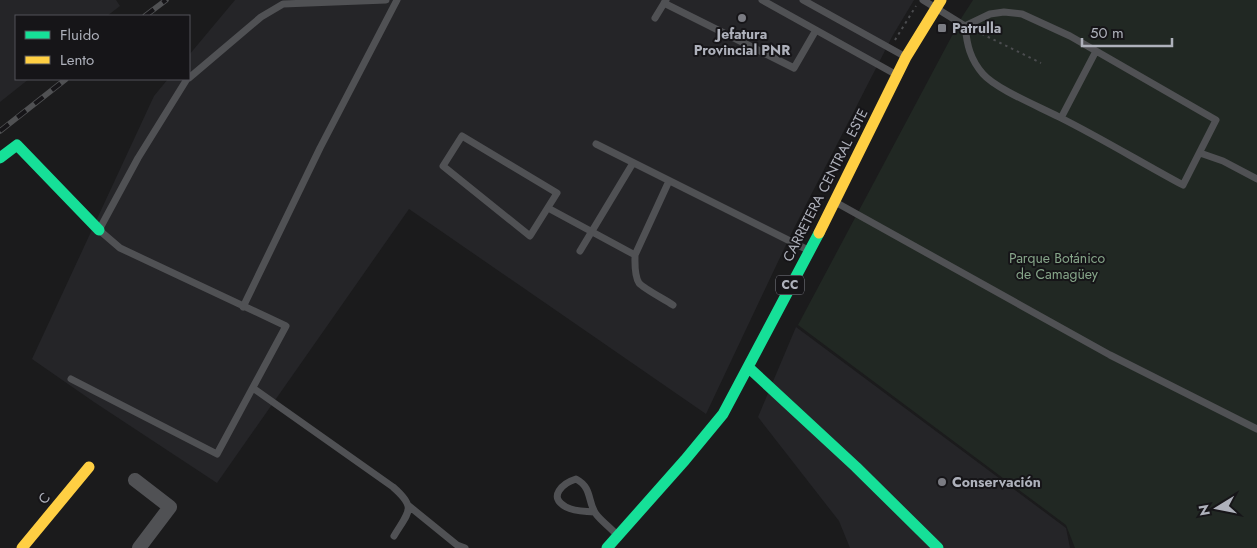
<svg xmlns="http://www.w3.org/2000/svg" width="1257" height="548" viewBox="0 0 1257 548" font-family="Jost,sans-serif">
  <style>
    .built { fill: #252528 }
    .green { fill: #212823 }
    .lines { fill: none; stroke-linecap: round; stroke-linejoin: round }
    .path { stroke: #4b4c4f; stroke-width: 2; stroke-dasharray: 2.5 4; stroke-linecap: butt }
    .lane { stroke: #505154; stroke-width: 7 }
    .street { stroke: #505154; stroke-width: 14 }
    .fast { stroke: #16e098; stroke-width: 11 }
    .slow { stroke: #ffcf43; stroke-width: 11 }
    .rail-casing { stroke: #505153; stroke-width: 5.5 }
    .rail { stroke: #161518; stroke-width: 4; stroke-dasharray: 11; stroke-linecap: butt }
    .poi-dot { fill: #7b7c83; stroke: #161518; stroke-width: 2 }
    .labels { text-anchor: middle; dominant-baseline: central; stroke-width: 4; stroke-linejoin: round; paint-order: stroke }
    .shield { fill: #161518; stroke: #80828a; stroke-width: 1 }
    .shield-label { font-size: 12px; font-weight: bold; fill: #aeb1bb }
    .poi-label { font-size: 14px; font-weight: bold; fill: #aeb1bb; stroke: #161518; text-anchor: start }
    .street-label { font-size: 14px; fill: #aeb1bb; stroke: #161518 }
    .park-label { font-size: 14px; fill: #86a589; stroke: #161518 }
  </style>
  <rect width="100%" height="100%" fill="#1b1b1c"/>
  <path class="built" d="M0,0H116L120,6L107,16H16V79H29L0,102Z
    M235,0H914L893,35L793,230L706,414L409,209L217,483L94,402L32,359L154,96L168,79H189V55Z
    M796,327L1066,528L1070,548H850L839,521L758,417Z"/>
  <path class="green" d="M973,0H1257V548H1075L1066,525L798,325L962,17Z"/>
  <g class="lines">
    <path class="path" d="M976,31L1041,63
      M895,40L916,6"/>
    <path class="lane" d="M762,0L895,74
      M803,0L904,56
      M923,0L965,26C967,45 970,59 983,74C996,89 1040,107 1059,117C1101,138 1142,163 1183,185L1216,120L1070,36L1022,14L1004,12L990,14L965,26
      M664,3L794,68L816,30
      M655,18L666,0
      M189,78L261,17L283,4L386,0
      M1061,118L1096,51
      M462,136L557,193L530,236L443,166Z
      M596,144L808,250
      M1200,153L1223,161L1257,179
      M669,181L635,255C635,263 634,275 639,283C644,289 666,300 673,305
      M837,203L1110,355L1257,429
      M548,208L635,255
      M580,251L633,163
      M243,307L320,148L397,0
      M71,379L217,454L286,326L120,248L99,230L138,158L187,79
      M253,388L393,487C417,508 409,511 394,536
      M409,506L457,545L465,548
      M594,512C585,511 575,512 566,507C547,497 563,483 576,479C593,488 587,502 596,514C601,521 610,527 616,534"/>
    <path class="street" d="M135,480L170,507L139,548"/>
    <path class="fast" d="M0,158L17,145L99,230
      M748,367L856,467L938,548
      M607,548L685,460L723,414L819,233"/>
    <path class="slow" d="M819,233L906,57L941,0
      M22,548L89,467"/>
    <g class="rail-casing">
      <path id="rail" d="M145,16L166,0
        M0,131L66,79"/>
    </g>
    <use href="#rail" class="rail"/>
  </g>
  <g class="poi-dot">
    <circle cx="742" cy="18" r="5"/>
    <rect x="937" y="23" width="10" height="10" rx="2.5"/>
    <circle cx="942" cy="482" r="5"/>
  </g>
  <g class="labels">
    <rect class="shield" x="776" y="275.5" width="28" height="19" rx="4"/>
    <g class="shield-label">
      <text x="790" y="285">CC</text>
    </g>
    <g class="poi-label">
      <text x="952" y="28">Patrulla</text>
      <text x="742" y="34" text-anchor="middle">Jefatura<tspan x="742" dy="16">Provincial PNR</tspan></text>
      <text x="952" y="482">Conservación</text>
    </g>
    <g class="street-label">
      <text transform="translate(825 185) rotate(-63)">CARRETERA CENTRAL ESTE</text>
      <text transform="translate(44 498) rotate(-50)">C</text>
    </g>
    <g class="park-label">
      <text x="1057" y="258">Parque Botánico<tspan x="1057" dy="16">de Camagüey</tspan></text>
    </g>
  </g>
  <rect x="15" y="15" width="175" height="65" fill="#161518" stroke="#535359"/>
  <rect x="25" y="31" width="25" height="8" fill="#16e098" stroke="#535359"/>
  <text x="60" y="40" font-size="15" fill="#aeb1bb">Fluido</text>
  <rect x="25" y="56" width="25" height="8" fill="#ffcf43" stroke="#535359"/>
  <text x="60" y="65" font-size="15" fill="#aeb1bb">Lento</text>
  <g transform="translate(1217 508) rotate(260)" stroke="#161518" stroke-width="4" paint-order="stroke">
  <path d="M0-4L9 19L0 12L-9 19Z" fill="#aeb1bb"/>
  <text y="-8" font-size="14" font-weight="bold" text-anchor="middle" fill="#aeb1bb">N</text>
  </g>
  <path d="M1082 38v8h90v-8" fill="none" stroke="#aeb1bb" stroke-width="2.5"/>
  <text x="1090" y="38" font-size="15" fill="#aeb1bb" stroke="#161518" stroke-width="4" paint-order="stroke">50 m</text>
</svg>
